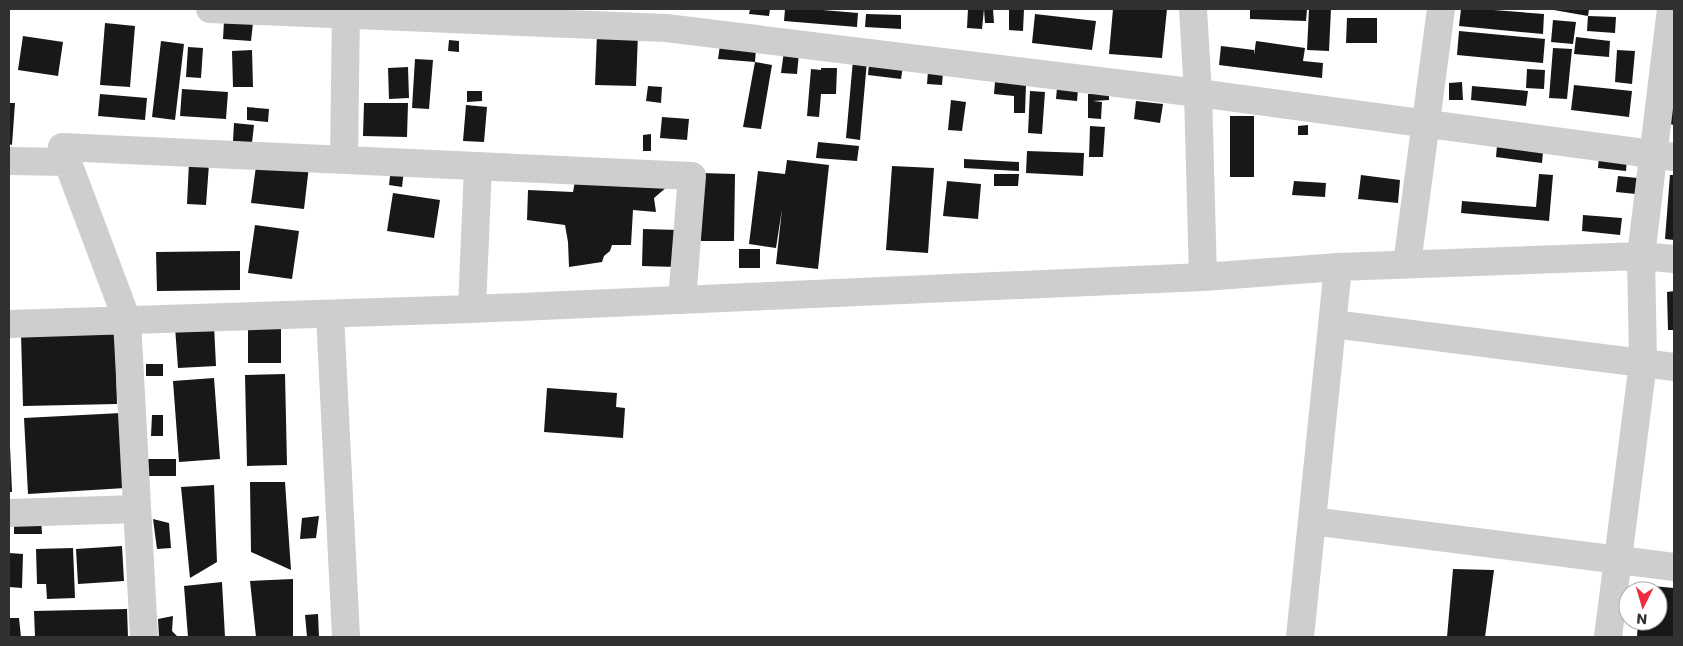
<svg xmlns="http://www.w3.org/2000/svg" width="1683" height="646" viewBox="0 0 1683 646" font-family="Poppins,sans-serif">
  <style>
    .building { fill: #181818 }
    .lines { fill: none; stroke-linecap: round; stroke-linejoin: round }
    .minor { stroke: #cecece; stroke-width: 28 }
  </style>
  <rect width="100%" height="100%" fill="#fff"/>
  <path class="building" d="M750,9H770L769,16L749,14Z
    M785,9H811L858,13L857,27L784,21Z
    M968,9H984L982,29L967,28Z
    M984,9H993L994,23H985Z
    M1009,9H1024L1023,31L1009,30Z
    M1113,9H1167L1162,58L1109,54Z
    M1250,9H1307L1306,21L1250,19Z
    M1309,9H1331L1329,51L1307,50Z
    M1461,9H1481L1544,14L1543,34L1459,26Z
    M1548,9H1589L1588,16Z
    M866,14L901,15V29L865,27Z
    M1035,14L1096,21L1092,50L1032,43Z
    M1588,16L1616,17L1615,33L1587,31Z
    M1347,18H1377V43H1346Z
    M1553,20L1576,22L1573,44L1551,42Z
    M224,21L253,23L251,41L223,39Z
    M105,23L135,26L130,87L100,85Z
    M1459,31L1545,39L1543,63L1457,55Z
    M597,33L638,34L636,86L595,85Z
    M23,36L63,42L58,76L18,70Z
    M1576,37L1610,41L1609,57L1574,54Z
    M449,40L459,41V52L448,51Z
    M161,41L184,44L175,120L152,117Z
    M1256,41L1305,48L1303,61L1323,63L1322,78L1219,65L1221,46L1254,50V55Z
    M720,45L756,48L755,62L772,65L761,129L743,127L755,62L718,59Z
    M188,47L203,48L201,78L186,77Z
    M1553,48L1572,49L1567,99L1549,98Z
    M252,50L253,87H233L232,51Z
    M1617,50L1635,51L1632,84L1615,82Z
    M784,51L799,53L797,74L781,73Z
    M415,59L433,60L429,109L412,108Z
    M853,60L867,61L860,140L846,138Z
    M869,63L903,66L901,79L868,75Z
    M408,67L409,98L389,99L388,68Z
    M821,68H837L836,94H821L819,117L807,116L811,69L821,70Z
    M1527,69L1545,70L1544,89L1526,88Z
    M928,71L943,72L942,85L927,84Z
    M995,82L1026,84L1025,113H1014V96L994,94Z
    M1462,82L1463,100H1449V83Z
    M1574,85L1632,91L1629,117L1571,110Z
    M648,86L662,87L661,103L646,101Z
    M1472,86L1528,91L1526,106L1471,100Z
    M1057,88L1078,90L1077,101L1056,99Z
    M182,89L228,92L226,119L180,116Z
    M467,91H482V101L467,102Z
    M1030,91L1045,92L1042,134L1028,133Z
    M100,94L147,98L145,120L98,116Z
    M1088,94H1109V100L1093,101L1102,102L1101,119L1088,118Z
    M951,100L966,102L962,131L948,130Z
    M1136,101L1163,104L1160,123L1134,119Z
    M1673,102H1674V125L1670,124Z
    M9,103H15L12,145L9,144Z
    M364,103H408L407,137L363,136Z
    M466,105L487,107L484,142L463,141Z
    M247,107L269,109L268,122L247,120Z
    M1230,116H1254V177H1230Z
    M662,117L689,119L687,140L660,138Z
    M234,123L254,125L252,143L233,141Z
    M1308,125V135H1298V126Z
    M1090,126L1105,127L1103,157H1089Z
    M651,134V151H643V135Z
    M818,142L859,146L857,161L816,158Z
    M1497,146L1543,152L1542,163L1496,157Z
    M1027,151L1084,153L1083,176L1026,173Z
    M1599,156L1627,159L1626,171L1598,168Z
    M257,159L309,166L304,209L251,203Z
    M964,159L1019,162V171L964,168Z
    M787,160L829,165L818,269L776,264L782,209L776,248L749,244L758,171L785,174Z
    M189,162L209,164L206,205L187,204Z
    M892,166L934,168L928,253L886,250Z
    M391,168L404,170L402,187L389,185Z
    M701,173L735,174L734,241H701Z
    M994,174H1019L1018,186H994Z
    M1539,174L1553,175L1549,221L1461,213L1462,201L1536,207Z
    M1361,175L1400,180L1398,203L1358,199Z
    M1670,175H1674V240L1665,239Z
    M1618,176L1637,178L1636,194L1616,192Z
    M575,181L668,186L654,198L656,212L633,210L631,245H612L610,251L604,256L602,262L569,267L568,242L565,225L527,220L528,190L573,192Z
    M947,181L981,184L978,219L943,216Z
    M1294,181L1326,183L1325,197L1292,195Z
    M393,193L440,200L434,238L387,231Z
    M1583,215L1622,218L1620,235L1582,231Z
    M255,225L299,231L292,279L248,273Z
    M643,229L679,230L677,267L642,266Z
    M739,249H760V268H739Z
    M240,251V290L157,291L156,252Z
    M1674,291V330H1668L1667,292Z
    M248,322H281V363H248Z
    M214,325L216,366L178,368L175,327Z
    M115,332L117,404L23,406L21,334Z
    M146,364H163V376H146Z
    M285,374L287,465L247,466L245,375Z
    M214,378L220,459L179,462L173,381Z
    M547,388L617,393L616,407L625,408L623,438L544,432Z
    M121,413L125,488L28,494L24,418Z
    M152,415H163V436H151Z
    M9,446H10L12,492H9Z
    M144,459H176V476H144Z
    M250,482H285L291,570L251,552Z
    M214,485L217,562L190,578L181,487Z
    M41,516L42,534H14V517Z
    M319,516L316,538L300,539L302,518Z
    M153,519L169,523L171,548L157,549Z
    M122,546L124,581L78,584L76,549Z
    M73,548L75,598L47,599L46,584H37L36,549Z
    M9,553L23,554L22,588L9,587Z
    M1453,569L1494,570L1485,637H1447Z
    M293,579V637H256L250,581Z
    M222,582L225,637H188L184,586Z
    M1642,585L1674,588V637H1637L1638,621H1658V591H1641Z
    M127,609L128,637H35L34,611Z
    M318,614L319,637H307L305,615Z
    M173,616L172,631L178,637H159L158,619Z
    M9,618H19L21,637H9Z"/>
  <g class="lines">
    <path class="minor" d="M210,9L666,28L1198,93L1674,157
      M1193,9L1198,93L1203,277
      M344,160L346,9
      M9,161L68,162
      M1407,264L1441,9
      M472,309L478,166
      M330,314L346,637
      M9,324L472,309L1203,277L1338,267L1641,256L1674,259
      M1333,324L1674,367
      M9,513L137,509
      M1312,521L1674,567
      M144,637L127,320L62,147L692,176L682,300
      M1300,637L1338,267
      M1608,637L1643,363L1641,256L1671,9"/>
  </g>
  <rect width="1683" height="646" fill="none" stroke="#313131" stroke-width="20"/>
  <g transform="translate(1643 606) rotate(185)"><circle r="24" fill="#ffffff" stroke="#adadad"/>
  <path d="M0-4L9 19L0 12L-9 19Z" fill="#ef2c3e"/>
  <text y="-8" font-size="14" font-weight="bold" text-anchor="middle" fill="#313131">N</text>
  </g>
</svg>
